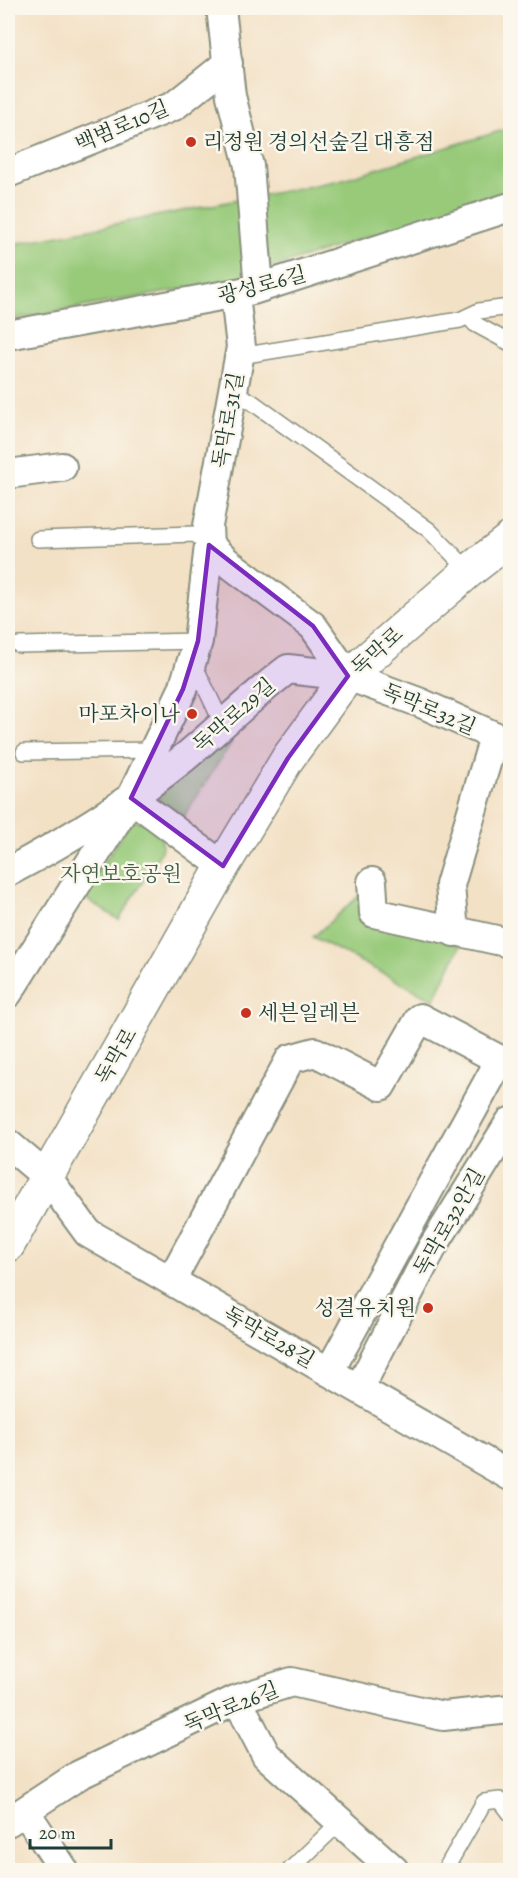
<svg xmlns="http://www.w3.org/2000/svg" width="518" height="1878" viewBox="0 0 518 1878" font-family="Alegreya,'Noto Serif KR',serif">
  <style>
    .green { fill: #98ca7a; stroke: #5c8457; stroke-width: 1.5 }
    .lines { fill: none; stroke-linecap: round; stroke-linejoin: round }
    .service-casing { stroke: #898f7d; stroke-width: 18 }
    .minor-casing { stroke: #898f7d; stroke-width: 32 }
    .secondary-casing { stroke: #898f7d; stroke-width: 36 }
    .service { stroke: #fff; stroke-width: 15 }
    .minor { stroke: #fff; stroke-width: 28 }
    .secondary { stroke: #fff; stroke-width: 33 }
    .marked { fill: #7b2cbf; fill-opacity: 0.2; stroke: #7b2cbf; stroke-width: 4.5; stroke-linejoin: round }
    .poi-dot { fill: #c8321e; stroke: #fbf7ec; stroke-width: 2 }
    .labels { text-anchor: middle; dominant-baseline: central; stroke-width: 5; stroke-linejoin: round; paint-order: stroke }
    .street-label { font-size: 21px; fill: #1f3d34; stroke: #fbf7ec }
    .poi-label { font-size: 21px; fill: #1f3d34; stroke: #fbf7ec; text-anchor: start }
    .park-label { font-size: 21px; fill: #3d6046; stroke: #fbf7ec }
  </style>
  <rect width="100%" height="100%" fill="#fbf7ec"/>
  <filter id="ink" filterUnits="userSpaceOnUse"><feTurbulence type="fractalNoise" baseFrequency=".0167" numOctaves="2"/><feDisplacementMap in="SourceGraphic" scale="12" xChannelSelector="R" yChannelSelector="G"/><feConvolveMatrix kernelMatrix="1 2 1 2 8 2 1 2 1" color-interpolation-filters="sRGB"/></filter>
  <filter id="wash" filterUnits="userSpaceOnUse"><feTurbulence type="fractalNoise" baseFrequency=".008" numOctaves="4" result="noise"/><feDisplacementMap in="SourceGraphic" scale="24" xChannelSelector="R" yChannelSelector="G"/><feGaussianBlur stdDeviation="1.35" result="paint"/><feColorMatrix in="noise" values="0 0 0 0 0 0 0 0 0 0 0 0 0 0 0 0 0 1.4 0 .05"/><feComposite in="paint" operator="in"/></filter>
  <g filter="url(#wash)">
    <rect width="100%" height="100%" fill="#f3e1c6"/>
    <path class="green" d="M510,128V191L230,281L8,320V245L340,180Z
      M226,738L231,743L181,821L151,799Z
      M136,821C154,824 165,833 161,852L119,920L81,896L130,824Z
      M359,896L460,946L434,1000L313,937Z"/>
  </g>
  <g filter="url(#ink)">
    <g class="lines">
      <g class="service-casing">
        <path id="service" d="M468,316L475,324L510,343
          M240,356L460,320L479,311L510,307
          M233,392L252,402L429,530L469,571
          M38,539L195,534L209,545
          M19,645L198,641
          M193,662L223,725
          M24,752L154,750
          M290,1870L341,1821
          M445,1870L484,1802L500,1800L510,1813"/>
      </g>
      <g class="minor-casing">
        <path id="minor" d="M221,8L231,96L249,166L259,288
          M8,173L174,106L228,63
          M8,335L253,290L510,207
          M8,474L62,467
          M209,545L227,562L313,626L348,676
          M131,798L223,866
          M8,872C70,839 129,802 184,758C219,729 252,696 288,669L348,676L421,703L510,743
          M372,882L374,913L510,943
          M454,932L450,885L494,737
          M8,993L131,798L183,689L198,641L209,545L208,526L241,347L235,295
          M8,1144L47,1177L88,1233L510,1476
          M171,1281L290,1059L315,1052L381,1086L420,1018L500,1060L329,1372
          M359,1389L432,1248L510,1122
          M237,1699L266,1755L394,1870
          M25,1811L64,1870
          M8,1822L79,1775L237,1699L292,1682L443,1716L510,1709"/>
      </g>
      <g class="secondary-casing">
        <path id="secondary" d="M8,1245L223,866L288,758L348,676L469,571L510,539"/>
      </g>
      <use href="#service" class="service"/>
      <use href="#minor" class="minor"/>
      <use href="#secondary" class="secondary"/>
    </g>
  </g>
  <path class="marked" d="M209,545L313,626L348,676L288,758L223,866L131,798L183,689L198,641Z"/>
  <g class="poi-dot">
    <circle cx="191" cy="142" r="6"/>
    <circle cx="192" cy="714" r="6"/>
    <circle cx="246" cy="1013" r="6"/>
    <circle cx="428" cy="1308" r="6"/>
  </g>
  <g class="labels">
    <g class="street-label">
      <text transform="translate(122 126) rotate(-23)">백범로10길</text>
      <text transform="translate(262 285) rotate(-15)">광성로6길</text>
      <text transform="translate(228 420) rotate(-80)">독막로31길</text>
      <text transform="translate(377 651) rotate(-42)">독막로</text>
      <text transform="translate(429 709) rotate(23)">독막로32길</text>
      <text transform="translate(234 715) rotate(-41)">독막로29길</text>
      <text transform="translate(116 1056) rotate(-60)">독막로</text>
      <text transform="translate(449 1222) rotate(-60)">독막로32안길</text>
      <text transform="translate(269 1337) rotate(30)">독막로28길</text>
      <text transform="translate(231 1707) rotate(-22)">독막로26길</text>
    </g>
    <g class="poi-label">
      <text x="203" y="142">리정원 경의선숲길 대흥점</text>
      <text x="180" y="714" text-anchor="end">마포차이나</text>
      <text x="258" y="1013">세븐일레븐</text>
      <text x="416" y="1308" text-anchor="end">성결유치원</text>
    </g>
    <g class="park-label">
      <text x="121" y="874">자연보호공원</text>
    </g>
  </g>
  <rect width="518" height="1878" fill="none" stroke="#fbf7ec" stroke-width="30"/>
  <path d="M30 1839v9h81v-9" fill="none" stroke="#1f3d34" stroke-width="3"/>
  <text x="39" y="1839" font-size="18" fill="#1f3d34" stroke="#fbf7ec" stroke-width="4.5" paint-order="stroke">20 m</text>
</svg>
